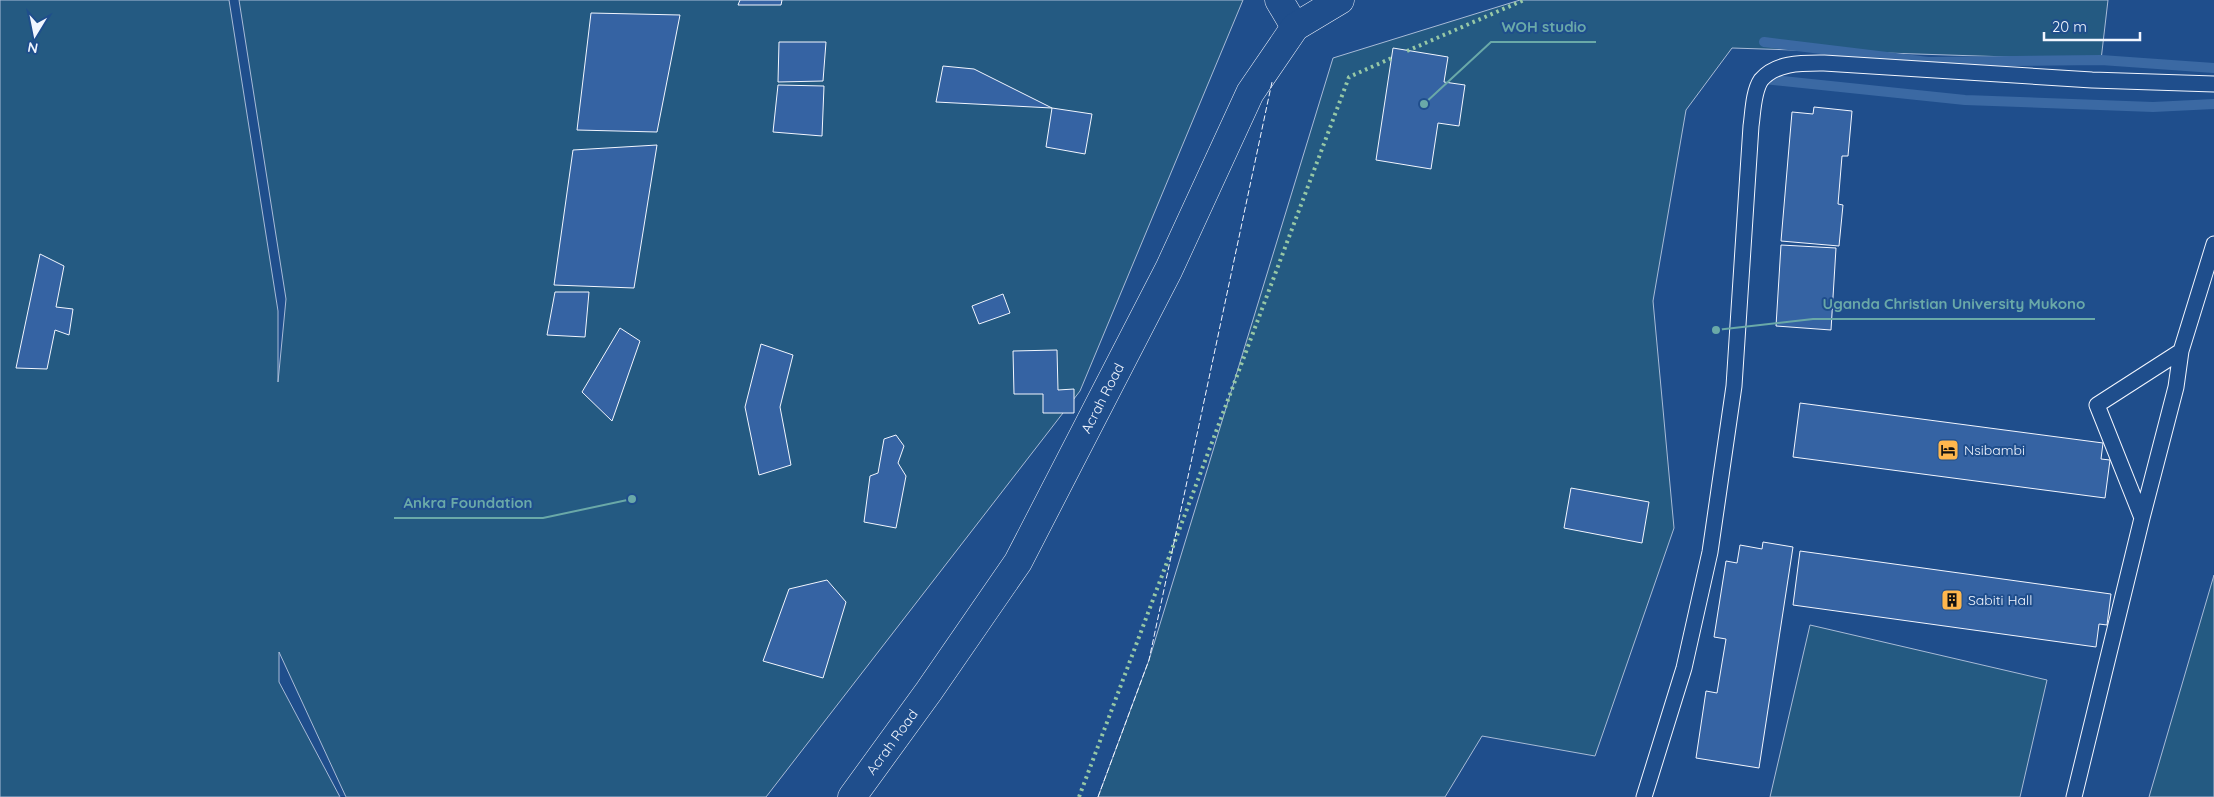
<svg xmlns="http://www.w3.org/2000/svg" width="2214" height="797" viewBox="0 0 2214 797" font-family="Quicksand,sans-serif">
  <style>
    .green { fill: #245a82; stroke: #a8bbd7 }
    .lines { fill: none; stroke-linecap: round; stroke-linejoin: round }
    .stream { stroke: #3b69a3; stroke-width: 10 }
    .building { fill: #3563a3; stroke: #f2f6ff }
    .service-casing { stroke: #f2f6ff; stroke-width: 17 }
    .minor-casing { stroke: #f2f6ff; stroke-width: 29 }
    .service { stroke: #1f4e8c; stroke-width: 15 }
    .minor { stroke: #1f4e8c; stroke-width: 28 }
    .hedge { stroke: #97c8a6; stroke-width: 4; stroke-dasharray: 2.5 4; stroke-linecap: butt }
    .fence { stroke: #f2f6ff; stroke-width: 1; stroke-dasharray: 6 2.5; stroke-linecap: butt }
    .labels { text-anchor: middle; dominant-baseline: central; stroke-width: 4; stroke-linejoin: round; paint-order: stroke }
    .street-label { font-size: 14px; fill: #f2f6ff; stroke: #1f4e8c }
    .poi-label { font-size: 14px; fill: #f2f6ff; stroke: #1f4e8c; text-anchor: start }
    .leader { fill: none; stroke: #6aa9a8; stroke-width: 2 }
    .callout-dot { fill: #6aa9a8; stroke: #1f4e8c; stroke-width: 2 }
    .callout-label { font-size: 15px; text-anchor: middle; font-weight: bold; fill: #6aa9a8; stroke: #1f4e8c; stroke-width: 4; stroke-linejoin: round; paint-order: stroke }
  </style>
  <rect width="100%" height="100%" fill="#1f4e8c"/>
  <path class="green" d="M0,0H229L278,311V382L286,299L239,0H1243L1080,391L766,797H346L279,652V682L340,797H0Z
    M1520,0H2108L2101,60L1732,48L1686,110L1653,301L1674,528L1595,756L1482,736L1445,797H1098L1149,660L1333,58Z
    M2214,575V797H2149Z
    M1810,625L2047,680L2020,797H1770Z"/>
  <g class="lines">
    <path class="stream" d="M1764,42L1928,62L2101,60L2214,68
      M1764,79L1965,100L2153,107L2214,104"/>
  </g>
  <path class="building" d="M740,0H782L781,5H738Z
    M591,13L680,15L657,132L577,130Z
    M779,42H826L823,81L778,82Z
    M1393,48L1448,57L1444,82L1465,85L1459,126L1438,123L1431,169L1376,160Z
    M943,66L974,69L1052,108L936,102Z
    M778,85L824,86L822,136L773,132Z
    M1814,107L1852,111L1848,156H1842L1838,204L1843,205L1839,246L1781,241L1792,112L1813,114Z
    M1052,108L1092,114L1085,154L1046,147Z
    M657,145L634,288L554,285L573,150Z
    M1781,245L1836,248L1831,330L1776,326Z
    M40,254L64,266L56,307L73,309L69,335L55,330L47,369L16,368Z
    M555,292H589L585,337L547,335Z
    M1003,294L1010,313L979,324L972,306Z
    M620,328L640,341L612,421L582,392Z
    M761,344L793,355L780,407L791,465L759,475L745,407Z
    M1057,350L1058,390L1074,389V413H1043V394H1014L1013,351Z
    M1800,403L2103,443L2101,459L2110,460L2105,498L1793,457Z
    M896,435L904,446L898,463L906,476L896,528L864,522L870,476L878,473L884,439Z
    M1571,488L1649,502L1642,543L1564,528Z
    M1763,542L1793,547L1759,768L1696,758L1706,691L1717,693L1726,639L1714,637L1726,561L1737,563L1740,545L1762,549Z
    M1800,551L2111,594L2107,625L2099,624L2096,647L1793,605Z
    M827,580L846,602L823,678L763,661L789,589Z"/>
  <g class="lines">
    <g class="service-casing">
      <path id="service" d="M2142,518L2097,405L2181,351
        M1644,797L1684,668L1710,552L1734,386L1751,126C1753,113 1753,92 1761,80C1776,62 1803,63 1824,63L2092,80L2214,84
        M2074,797L2142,518L2176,387L2181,351L2214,244"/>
    </g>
    <g class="minor-casing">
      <g id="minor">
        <path d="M1279,0L1295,27"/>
        <path id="s1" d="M852,797L929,691L1018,562L1169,269L1250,93L1295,27L1340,0"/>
      </g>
    </g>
    <use href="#service" class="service"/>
    <use href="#minor" class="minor"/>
    <path class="hedge" d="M1407,51L1524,0
      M1079,797L1349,77L1394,57"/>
    <path class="fence" d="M1098,797L1149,660L1272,82"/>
  </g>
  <defs>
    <g id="hotel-square" transform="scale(1.125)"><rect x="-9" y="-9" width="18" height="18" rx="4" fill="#ffb74d" stroke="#1f4e8c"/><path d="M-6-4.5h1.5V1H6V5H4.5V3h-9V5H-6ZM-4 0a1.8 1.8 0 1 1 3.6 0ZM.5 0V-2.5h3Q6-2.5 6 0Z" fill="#111"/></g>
    <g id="building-square" transform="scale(1.125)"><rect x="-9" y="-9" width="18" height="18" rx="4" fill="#ffb74d" stroke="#1f4e8c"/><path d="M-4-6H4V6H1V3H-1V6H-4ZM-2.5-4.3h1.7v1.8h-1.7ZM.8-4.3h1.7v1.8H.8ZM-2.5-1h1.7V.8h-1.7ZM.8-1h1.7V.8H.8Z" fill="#111"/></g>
  </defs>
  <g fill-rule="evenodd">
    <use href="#hotel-square" x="1948" y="450"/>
    <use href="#building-square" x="1952" y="600"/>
  </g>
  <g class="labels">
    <g class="street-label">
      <text stroke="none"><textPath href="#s1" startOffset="472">Acrah Road</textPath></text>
      <text stroke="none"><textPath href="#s1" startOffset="68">Acrah Road</textPath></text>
    </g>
    <g class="poi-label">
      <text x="1964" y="450">Nsibambi</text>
      <text x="1968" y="600">Sabiti Hall</text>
    </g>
  </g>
  <path class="leader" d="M1424 104L1491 42H1596M1716 330L1813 319H2095M632 499L543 518H394"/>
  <g class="callout-dot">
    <circle cx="1424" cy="104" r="5"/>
    <circle cx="1716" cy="330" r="5"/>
    <circle cx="632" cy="499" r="5"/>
  </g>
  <g class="callout-label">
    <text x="1544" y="32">WOH studio</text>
    <text x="1954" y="309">Uganda Christian University Mukono</text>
    <text x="468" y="508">Ankra Foundation</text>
  </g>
  <g transform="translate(35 35) rotate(190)" stroke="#1f4e8c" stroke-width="4" paint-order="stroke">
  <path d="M0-4L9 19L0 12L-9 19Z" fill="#f2f6ff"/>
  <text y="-8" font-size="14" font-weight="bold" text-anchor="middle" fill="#f2f6ff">N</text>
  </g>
  <path d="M2044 32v8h96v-8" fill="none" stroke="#f2f6ff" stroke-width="2.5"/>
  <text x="2052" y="32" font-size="15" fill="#f2f6ff" stroke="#1f4e8c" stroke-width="4" paint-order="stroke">20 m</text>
</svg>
